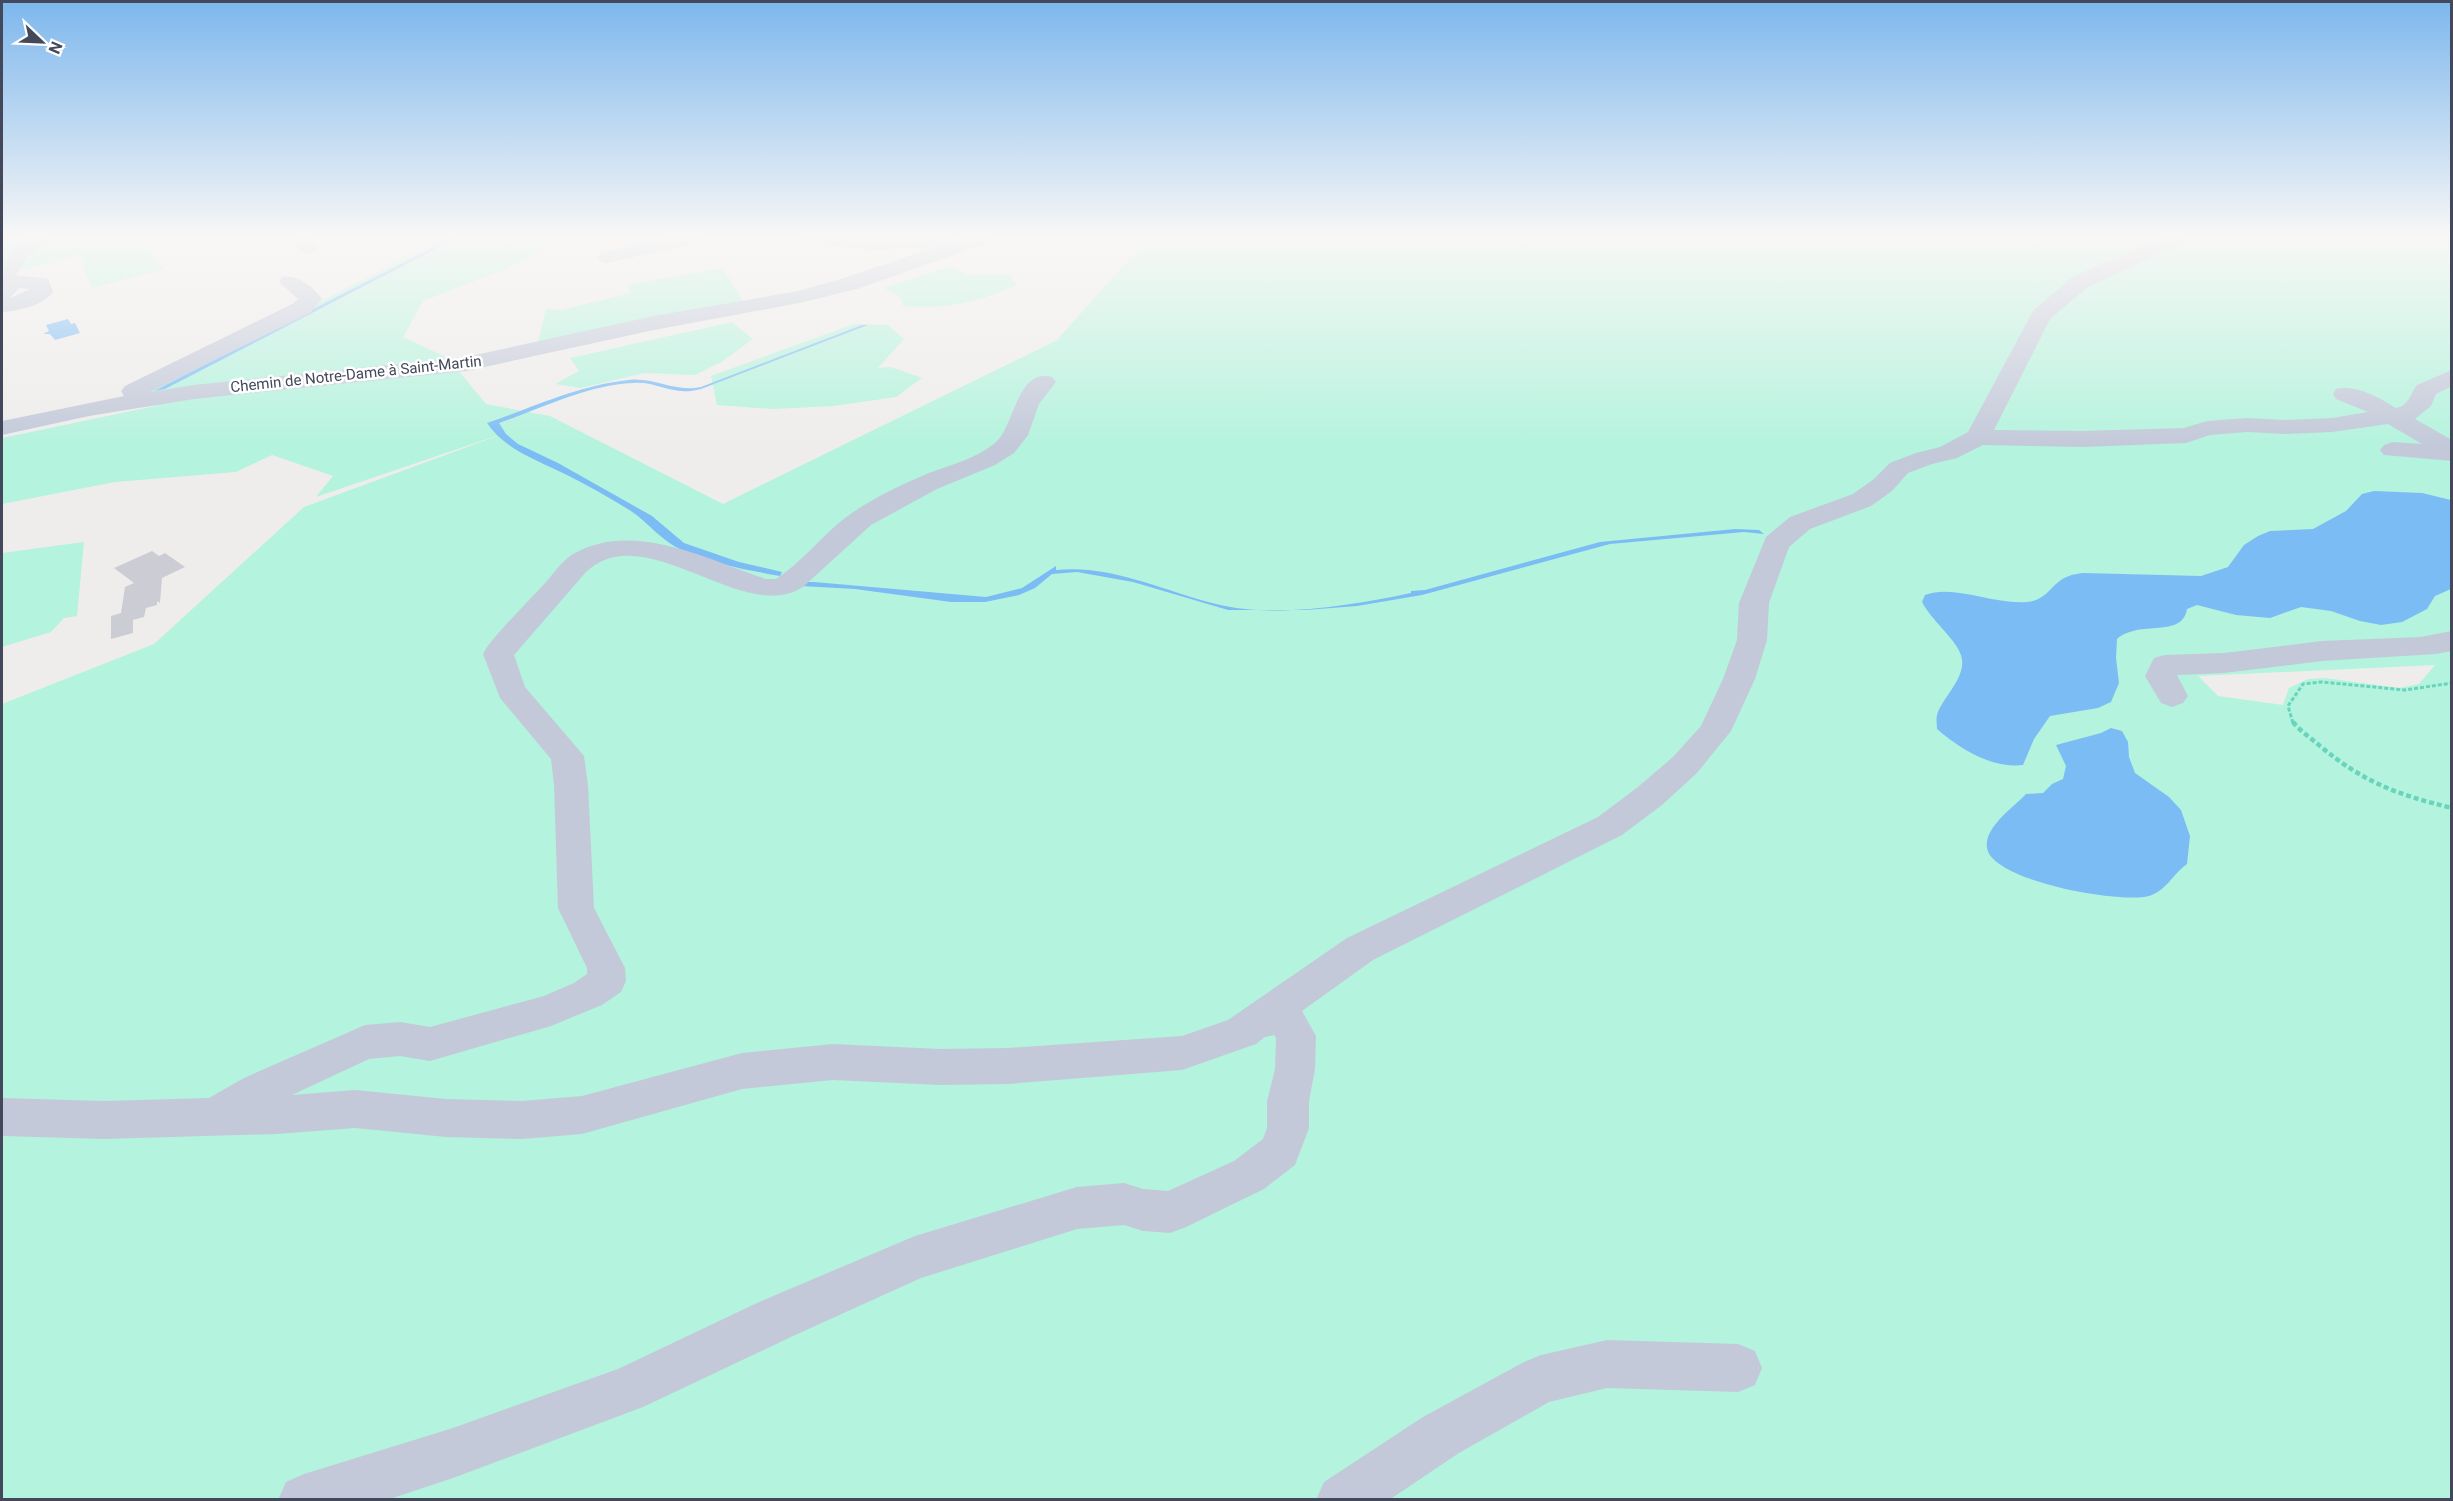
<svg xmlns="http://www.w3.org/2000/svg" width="2453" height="1501" viewBox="0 0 2453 1501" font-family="Roboto,sans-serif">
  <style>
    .green { fill: #b4f3dd; fill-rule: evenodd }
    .water { fill: #7cbcf5 }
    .building { fill: #ccccd5 }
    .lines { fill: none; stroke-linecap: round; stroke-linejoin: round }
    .path-far1 { stroke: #69d4bc; stroke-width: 3; stroke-dasharray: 4 2; stroke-linecap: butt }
    .path { stroke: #69d4bc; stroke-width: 4.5; stroke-dasharray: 5 3; stroke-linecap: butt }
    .minor { fill: #c3c9d9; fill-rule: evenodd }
    .labels { text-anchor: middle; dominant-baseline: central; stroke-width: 5; stroke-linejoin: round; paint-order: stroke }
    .far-street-label { font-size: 15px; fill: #43495b; stroke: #fff }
  </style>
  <rect width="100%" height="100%" fill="#efedec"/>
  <path class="green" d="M10,237H139L164,269L92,288L79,255L20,271L2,272V238Z
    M447,237H557L526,261L423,301L403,337L448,358L486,404L550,416L723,504L1057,340L1140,247L1060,240L1061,237H2451V1499H2V704L154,644L304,507L508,432L316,497L333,476L272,455L236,472L115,482L2,504V438L155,406L145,390ZM2435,665L2419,684L2399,688L2325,678L2308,679L2289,688L2283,705L2218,696L2198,676Z
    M949,266L969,275L1009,274L1017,285C975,303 948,309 903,306L900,297L884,288Z
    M723,268L743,301L538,342L546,309L561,310L631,293L627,285Z
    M732,322L753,339L723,361L695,375L644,373L581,388L555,384L579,371L570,358Z
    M854,324L888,325L904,339L878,368L891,367L922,378L896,397L834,406L772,409L717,405L711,376Z
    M84,542L77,616L64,618L51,632L2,647V553Z"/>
  <path class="water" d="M453,237H459L165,389L154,391Z
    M68,319L71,324L75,323L80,333L55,340L50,334H43L49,331L46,325Z
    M862,325H868L701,389C671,397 659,381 633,383C587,385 543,408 499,423L506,434L518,444L558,463L652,516L684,543L739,562L782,572L780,576C747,570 712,564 682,550C661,541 649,523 631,511C610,498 589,486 567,475C539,461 505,450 487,423C534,407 579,385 629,380C654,377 675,393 701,387Z
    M2374,491L2422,493L2451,500V589L2435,596L2427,609L2402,622L2381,625L2360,621L2331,611L2301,607L2270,618L2236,615L2197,605L2187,609C2182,639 2140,619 2117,639L2116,658L2119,683L2111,702L2098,708L2050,716L2034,739L2023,765C1992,769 1959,748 1937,729C1937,725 1936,719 1937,715C1943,696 1968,677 1961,655C1955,638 1931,620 1922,602L1925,595C1955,584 1993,605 2027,602C2049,600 2051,582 2069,576C2073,574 2078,574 2083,573L2201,576L2228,567L2244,545L2258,536L2270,531L2313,529L2346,511L2362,494Z
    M1735,529L1759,530L1764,534L1744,532L1610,544L1422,595L1357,606L1306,610H1228L1133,582L1077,572L1052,574L1035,588L1019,595L985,602H951L855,589L801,586L804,582H814L986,597L1022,588L1056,566V570C1111,564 1164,591 1216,604C1274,619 1353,605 1411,593V591L1425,590L1600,542Z
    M2111,728L2122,731L2128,742L2129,757L2135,773L2169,797L2181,810L2190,836L2187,864C2173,874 2166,891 2149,896C2120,904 1992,881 1987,848C1984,827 2013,808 2026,794L2043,793L2052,784L2063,779L2066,766L2056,745L2101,733Z"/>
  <path class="building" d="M152,551L159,556L165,553L185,567L162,578L160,603L157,601V605L146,608L144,617L133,620V633L111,639V616L121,613L125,587L134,583L114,568Z"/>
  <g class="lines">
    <path class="path-far1" d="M2293,723L2288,706L2303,684L2322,682L2405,690L2452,683"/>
    <path class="path" d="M2293,722C2300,731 2311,738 2320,746C2363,782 2398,795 2452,808"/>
    <path class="minor" d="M26,237H51L27,258L16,275L48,279L53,292C43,306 17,311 2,312C2,278 0,259 26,237ZM19,288L30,289L10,298Z
      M293,237H313L317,249L314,253H300Z
      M670,237H709L706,241L607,263L600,261L597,257L600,253Z
      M799,237H952L955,241L966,237H996L993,241L857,289L799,303L654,330L466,371L194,399L89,416L2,435V421L124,396L121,391L125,386L294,303L298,299L279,282L282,277C298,274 313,287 322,299L310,313L150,392L194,385L466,357L654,316L798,291L841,279L936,247L875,250L809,243L802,241Z
      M2163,237H2190L2187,241L2088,287L2050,319L1994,430L2082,431L2184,428L2207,421L2247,418L2286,420L2332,418L2368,412L2336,399L2333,394L2336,389C2356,384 2380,398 2396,408C2409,406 2410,394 2417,385L2452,370V386L2436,394L2431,406L2415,419L2452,440V461L2384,455L2380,450L2384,445L2393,442L2422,444L2388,424L2332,432L2286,434L2247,432L2210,435L2186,443L2082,447L1983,445L1957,458L1932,464L1908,473L1892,491L1871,506L1810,529L1789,547L1769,603L1767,640L1755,679L1731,731L1697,773L1662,805L1622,835L1373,960L1302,1011L1316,1036L1315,1069L1309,1101V1128L1295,1165L1264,1189L1186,1227L1170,1233L1143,1231L1124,1225L1077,1229L921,1278L793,1336L643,1407L453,1478L387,1500H278L286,1482L304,1474L453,1428L618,1369L759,1302L915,1236L1077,1187L1124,1183L1143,1189L1168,1191L1234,1161L1263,1139L1267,1128V1101L1275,1069L1276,1038L1274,1035L1265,1037L1256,1044L1182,1070L1008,1084L940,1085L833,1080L742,1089L582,1134L522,1139L446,1137L355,1128L277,1134L104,1139L2,1136V1098L104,1101L209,1098L244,1078L365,1025L400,1022L430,1027L544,996L574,983L587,974V968L558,908L554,785L551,759L500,698L483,654L487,647C505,624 526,604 546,582C555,572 563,559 575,553C634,520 709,560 766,579H776C804,561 824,532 852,513C873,498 905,483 929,473C951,465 977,458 995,443C1015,427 1016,368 1052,377L1056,382L1039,404L1028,435L1014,453L995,465L937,489L871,525L803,587C743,626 645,516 586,572L514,655L525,687L584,756L588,785L594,908L625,968L626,981L621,992L602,1005L551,1026L430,1061L400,1056L369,1059L292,1095L355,1090L446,1099L522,1101L582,1096L742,1053L833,1044L940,1049L1008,1048L1182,1036L1228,1020L1347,938L1598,817L1638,787L1673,757L1701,726L1723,679L1737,640L1739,603L1766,537L1790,517L1853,494L1874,479L1890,463L1916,453L1940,447L1968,432L2033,311L2072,277Z
      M2452,631V651L2436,654L2322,661L2224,673L2177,675L2188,696L2183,703L2172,707L2161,703L2145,676L2154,658L2165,655L2224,653L2322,641L2420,637Z
      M1607,1340L1738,1344L1755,1351L1762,1368L1755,1385L1738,1392L1607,1388L1549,1402L1459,1453L1389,1500H1316L1324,1482L1423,1417L1524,1362L1541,1355Z"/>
  </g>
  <linearGradient id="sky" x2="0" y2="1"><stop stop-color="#7db7ed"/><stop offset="0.53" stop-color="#f8f7f6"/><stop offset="1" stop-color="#f8f7f6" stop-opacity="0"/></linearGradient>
  <rect width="2453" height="447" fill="url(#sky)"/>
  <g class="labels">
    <g class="far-street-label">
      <text transform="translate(356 374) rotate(-6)">Chemin de Notre-Dame à Saint-Martin</text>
    </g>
  </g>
  <rect width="2453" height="1501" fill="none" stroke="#43495b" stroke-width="6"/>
  <g transform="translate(42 42) rotate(113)" stroke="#ffffff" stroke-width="4.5" paint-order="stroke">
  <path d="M0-4.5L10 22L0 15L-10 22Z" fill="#43495b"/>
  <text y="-9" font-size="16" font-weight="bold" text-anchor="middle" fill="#43495b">N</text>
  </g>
</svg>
